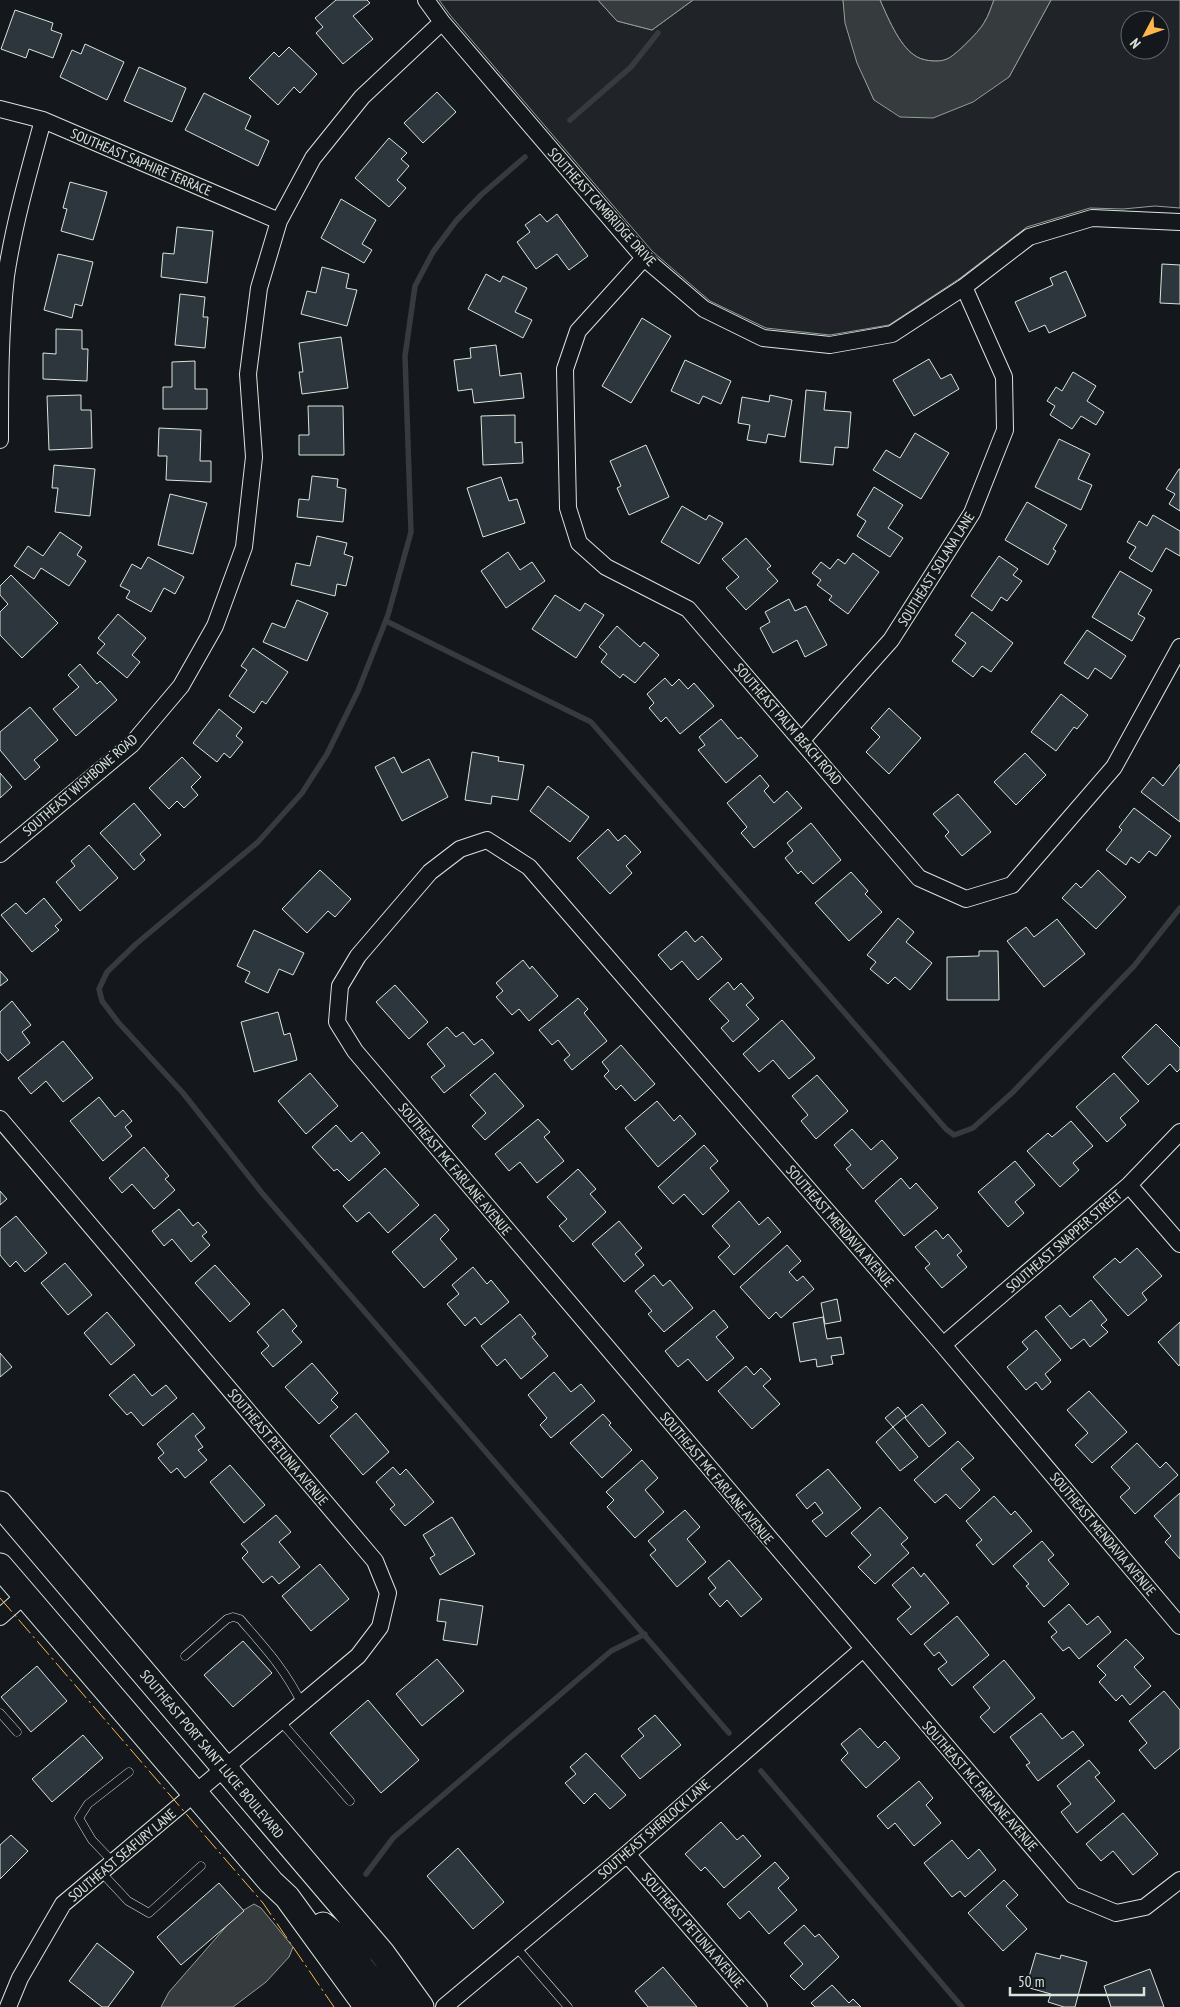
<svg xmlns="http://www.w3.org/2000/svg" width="1180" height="2007" viewBox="0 0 1180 2007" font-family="'PT Sans Narrow',sans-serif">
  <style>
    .green { fill: #202428; stroke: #939e99; fill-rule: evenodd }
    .water { fill: #363b3e; stroke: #939e99 }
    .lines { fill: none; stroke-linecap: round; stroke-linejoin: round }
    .stream { stroke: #363b3e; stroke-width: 5.5 }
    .building { fill: #2c363c; stroke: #d8e6dc }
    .service-casing { stroke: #d8e6dc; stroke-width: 9 }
    .minor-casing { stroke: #d8e6dc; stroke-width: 18 }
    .primary-casing { stroke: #d8e6dc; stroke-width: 27 }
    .service { stroke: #14181c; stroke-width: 8 }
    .minor { stroke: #14181c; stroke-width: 16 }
    .primary { stroke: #14181c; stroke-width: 25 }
    .power { stroke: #ffb74d; stroke-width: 1; stroke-dasharray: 18 4 2.5 4; stroke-linecap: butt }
    .labels { text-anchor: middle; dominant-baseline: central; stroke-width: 4; stroke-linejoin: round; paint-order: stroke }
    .street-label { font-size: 14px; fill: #d8e6dc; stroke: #14181c }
  </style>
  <rect width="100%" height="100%" fill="#14181c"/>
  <path class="green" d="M439,0H598L617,21L652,30L693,0H843C847,36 859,67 874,100L1009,77L1051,0H1180V208L1155,206L1123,209L1090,208L1027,227L959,279L889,325L830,335L766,328L710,301L652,251L450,15ZM1130,20H1160V50H1130Z
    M880,0H994C991,7 989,15 985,21C982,29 955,56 947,59C939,63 921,61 914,55C899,45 887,16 880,0Z"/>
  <path class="water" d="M598,0H693L652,30L617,21Z
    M843,0H880C887,16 899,45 914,55C921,61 939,63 947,59C955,56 982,29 985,21C989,15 991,7 994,0H1051L1009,77L973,102L933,118L900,117L874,100L857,63L845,23Z
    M254,1904L261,1908L293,1947L289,1957L266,1982L233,2007H161L169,1992L237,1914Z"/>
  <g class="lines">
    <path class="stream" d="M570,120L631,67L658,33
      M525,157L481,195L456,221L433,252L415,286L405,356L411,532L388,615L358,691L327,754L302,793L258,842L136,944L107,972L99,989L102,1001L118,1022L183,1093L262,1193L729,1733
      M386,621L591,722L946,1129L954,1135L973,1128L1013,1092L1134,966L1180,908
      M761,1771L962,2007
      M366,1874L393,1838L611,1651L645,1634"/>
  </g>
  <path class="building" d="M336,0H367L370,3L353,16L373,39L343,64L316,33L323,27L315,18Z
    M15,10L53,23L51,30L62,34L53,58L29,49L26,58L1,49Z
    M85,44L124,62L107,100L60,77L72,50L81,54Z
    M289,47L317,74L300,93L294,87L278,105L249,78L274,52L279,57Z
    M139,67L186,88L172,122L124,101Z
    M437,92L456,112L423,143L404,123Z
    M204,93L251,116L245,129L269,141L258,166L185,130Z
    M389,138L407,153L401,159L409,166L397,180L406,188L389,207L355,178Z
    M70,182L107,192L93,240L61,231L67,209L63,208Z
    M341,199L376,220L362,244L372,250L364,263L321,238Z
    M540,214L547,222L557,214L588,256L569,270L557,254L536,269L517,242L530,232L525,225Z
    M177,227L213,231L207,283L161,277L163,253L174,254Z
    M58,254L93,262L82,306L75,304L72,318L44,310Z
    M1162,264L1180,265V304L1160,303Z
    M322,267L349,274L346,288L357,290L347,326L301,314L307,291L316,293Z
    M1066,271L1086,316L1049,333L1045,325L1029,332L1015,302L1053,285L1050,278Z
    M486,274L500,282L503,276L527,288L515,312L532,320L523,338L468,309Z
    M180,294L205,297L203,317H208L205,348L175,345Z
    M642,318L671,336L631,403L602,386Z
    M56,329L82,330V349H88L87,381L43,379V353L56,354Z
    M341,337L348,388L302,394L299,372H303L299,343Z
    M496,345L500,376L521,373L524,398L474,403L472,389L458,391L454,360L471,358L470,348Z
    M929,359L941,379L951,374L959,389L914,416L893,380Z
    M685,360L731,381L721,404L703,396L699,404L671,391Z
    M195,361V389H207V409H163V387H172V362Z
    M1073,372L1096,386L1087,401L1104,412L1096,425L1081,416L1072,429L1050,415L1055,406L1047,401L1056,387L1062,391Z
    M806,390L826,392L824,410L851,412L848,448L835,447L833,465L800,462Z
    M81,395V410H91L92,448L49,450L47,396Z
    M770,395L792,400L785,437L768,434L766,443L747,440L750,425L738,423L742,397L769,402Z
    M308,406H343L344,455H299V435H309Z
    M515,415V443L522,442L523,463L483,465L481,416Z
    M159,428L201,430L200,461H211V482L166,480L167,456H158Z
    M915,433L949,453L921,499L873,470L886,450L900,458Z
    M1059,439L1090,454L1078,479L1092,485L1081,510L1035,487Z
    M646,445L669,497L629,515L617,488L621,486L610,461Z
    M54,465L95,469L90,516L55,512L58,488H52Z
    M1179,469H1180V511L1169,504L1175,494L1166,489Z
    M312,476L338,479L337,487L346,489L343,522L297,517L299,499L309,500Z
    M501,477L509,501L517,499L525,523L483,537L467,488Z
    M874,487L903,505L888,528L903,538L890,557L857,536L866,521L857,515Z
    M170,494L207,503L193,554L158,545Z
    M1027,502L1067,525L1053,549L1056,551L1048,565L1005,540Z
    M682,506L706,520L709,515L723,523L699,564L661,542Z
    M1153,515L1180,531V556L1166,548L1152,572L1129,558L1136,547L1127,542L1139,521L1147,526Z
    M60,532L82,547L77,555L86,561L69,586L41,568L34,579L14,566L28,546L43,556Z
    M317,536L347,543L344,554L353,557L346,586L337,584L335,596L291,585L296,563L310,566Z
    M746,538L771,566L767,569L778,581L746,610L726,588L739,577L722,559Z
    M508,552L520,570L532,562L545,581L506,608L481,571Z
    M853,553L879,572L848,614L829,600L832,596L817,585L821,580L812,573L821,562L830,569L838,559L845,564Z
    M999,556L1018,569L1013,575L1022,581L1007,601L1001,597L992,611L971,596Z
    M148,557L184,577L175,594L164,588L151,612L126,598L130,591L120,586L132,564L141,569Z
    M1120,571L1152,590L1138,614L1145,618L1132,641L1092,617Z
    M11,575L58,623L22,658L0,635V612L8,604L0,595V586Z
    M555,595L580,611L585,603L604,615L576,658L532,629Z
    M789,599L795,611L806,606L827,645L805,657L797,640L773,653L760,628L770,622L765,612Z
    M297,600L328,613L307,661L263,642L272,623L285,628Z
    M972,612L1013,643L991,672L982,666L973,677L952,661L966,643L955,635Z
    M118,614L146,638L132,655L140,662L127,678L97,653L105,644L98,638Z
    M617,626L640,647L644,642L659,655L635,683L623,674L620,678L601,662L607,654L599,647Z
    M1087,630L1126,656L1111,679L1095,668L1088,679L1064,663Z
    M253,648L288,672L266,704L262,701L254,713L229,696L247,670L241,666Z
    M80,664L97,684L100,681L117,700L76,736L53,709L79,687L68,675Z
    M665,678L672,686L679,679L688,689L694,683L714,706L680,734L666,717L661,722L649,708L654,703L647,694Z
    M1061,694L1088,715L1077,729L1074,727L1056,751L1031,732Z
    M30,707L58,740L34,760L40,767L25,780L0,750V732Z
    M889,708L921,738L889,774L866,752L880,737L871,728Z
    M219,709L242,728L236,736L243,742L230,758L224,753L217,762L193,743Z
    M721,719L738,739L741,737L758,756L726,783L698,750L705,745L699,737Z
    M472,752L499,757L498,761L524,765L518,800L492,796L491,804L465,800Z
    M1025,753L1046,775L1016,805L994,782Z
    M182,757L201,777L191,787L198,795L184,808L177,801L169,809L149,788Z
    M394,757L402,773L429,759L448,797L402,821L375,767Z
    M1180,764V822L1141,792L1153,777L1163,786Z
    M0,773L12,787L0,798Z
    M760,775L769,786L764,791L774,803L787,791L802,808L754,848L741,833L747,827L727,803Z
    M548,786L589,817L570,842L530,811Z
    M958,794L991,832L962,856L945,836L949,832L933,814Z
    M134,803L161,835L140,854L145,860L134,870L100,833Z
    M1134,808L1171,836L1156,856L1149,851L1139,863L1131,857L1126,865L1106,850L1122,830L1119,827Z
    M811,823L841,860L813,884L801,871L798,874L785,858L793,851L787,843Z
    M608,829L618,841L625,835L641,852L626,866L632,873L610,894L577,858Z
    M89,845L118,878L80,911L56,882L75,866L71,861Z
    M320,870L351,899L335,917L328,911L307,933L282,909Z
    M1098,870L1126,897L1096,929L1062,898L1076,883L1081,888Z
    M851,872L868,891L865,894L882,912L849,941L815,903Z
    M44,898L62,920L55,926L59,930L32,952L1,915L16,903L26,914Z
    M898,918L914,932L906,942L932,963L910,990L895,977L888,984L870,969L876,962L867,955Z
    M1057,919L1085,954L1044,987L1007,941L1026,927L1034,937Z
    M254,930L304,953L293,975L279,969L268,993L245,982L250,972L237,966Z
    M686,931L695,942L702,936L722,959L698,980L682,961L671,970L658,955Z
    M979,951H998L999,1000H947V957L979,956Z
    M523,960L530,969L532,966L558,996L529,1021L519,1009L512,1015L496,997L503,991L496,983Z
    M0,971L8,980L0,986Z
    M728,982L734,990L741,983L754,998L746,1005L759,1019L733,1042L721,1028L729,1021L709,999Z
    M395,985L428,1022L409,1039L376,1002Z
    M578,998L588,1009L584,1013L607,1041L572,1070L564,1060L570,1055L558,1040L552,1045L539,1030Z
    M12,1001L31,1025L22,1032L30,1043L8,1061L0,1052V1012Z
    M278,1012L284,1035L290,1033L297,1060L254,1072L241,1022Z
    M782,1020L815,1058L789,1079L773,1060L759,1072L743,1054Z
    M1156,1024L1180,1048V1069L1177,1072L1170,1064L1148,1085L1122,1057Z
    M447,1027L456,1037L463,1032L474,1045L482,1039L494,1053L444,1093L431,1077L445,1066L427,1044Z
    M63,1041L93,1078L63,1102L46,1081L31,1094L18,1078Z
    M621,1045L655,1084L635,1101L621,1085L616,1090L604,1076L609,1071L602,1062Z
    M310,1073L338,1106L306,1134L278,1101Z
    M495,1073L524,1106L485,1140L472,1126L486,1113L470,1095Z
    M1114,1073L1139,1101L1120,1118L1126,1125L1107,1142L1076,1107Z
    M817,1075L848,1111L816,1139L801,1121L808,1115L792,1096Z
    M99,1097L115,1117L123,1110L132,1121L125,1127L132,1136L103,1161L70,1121Z
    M657,1101L674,1121L680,1115L696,1134L658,1167L625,1128Z
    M538,1119L550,1132L544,1137L564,1161L537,1183L520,1162L509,1171L495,1154Z
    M1071,1121L1093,1146L1073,1163L1079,1170L1060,1187L1027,1151L1048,1133L1052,1137Z
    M336,1125L351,1142L362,1132L380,1153L349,1181L337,1169L334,1171L312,1147Z
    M852,1129L871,1150L882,1140L898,1158L863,1189L846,1169L851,1165L834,1145Z
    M704,1145L718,1161L710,1168L729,1191L703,1215L684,1194L673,1204L658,1187Z
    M144,1147L169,1176L165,1179L175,1190L154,1209L132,1184L122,1193L109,1178Z
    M1015,1161L1035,1185L1015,1202L1024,1213L1008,1227L978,1192Z
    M385,1168L419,1205L388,1233L369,1212L357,1222L343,1206Z
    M578,1169L596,1189L590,1194L606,1212L573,1242L559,1226L567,1219L547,1197Z
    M901,1178L910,1189L916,1183L938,1208L904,1236L875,1201Z
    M0,1191L7,1199L0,1205Z
    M739,1201L759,1225L768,1217L781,1232L734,1275L718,1257L730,1246L712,1226Z
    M179,1209L193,1226L198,1222L207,1232L202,1236L210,1245L191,1262L172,1239L164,1246L152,1231Z
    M435,1214L449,1230L440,1239L457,1259L424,1288L392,1252Z
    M16,1216L47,1253L25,1272L16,1261L10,1267L0,1255V1229Z
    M619,1221L642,1248L635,1254L644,1265L624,1282L592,1244Z
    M936,1230L943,1239L948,1234L962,1251L957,1255L967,1267L942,1288L925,1268L930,1264L915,1247Z
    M787,1245L801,1261L789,1272L797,1281L803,1276L814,1289L781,1318L776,1312L769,1319L740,1287Z
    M1137,1248L1162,1276L1142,1293L1147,1300L1128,1316L1093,1277L1115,1258L1120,1263Z
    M65,1263L92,1295L68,1315L41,1283Z
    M215,1265L250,1304L230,1322L195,1283Z
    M473,1267L487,1284L491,1280L509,1302L481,1325L475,1317L465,1326L447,1304L459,1294L452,1285Z
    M654,1275L663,1286L670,1280L693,1308L664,1332L648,1314L652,1311L635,1291Z
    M837,1299L841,1321L825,1324L821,1303Z
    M1091,1300L1107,1320L1101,1325L1108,1332L1090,1347L1084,1339L1071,1349L1045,1317L1060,1305L1070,1317Z
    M283,1309L297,1326L292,1331L302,1342L273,1367L261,1353L269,1346L257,1332Z
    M714,1310L728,1327L716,1337L734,1358L707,1381L688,1359L678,1367L665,1351Z
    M107,1312L135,1345L111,1365L84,1333Z
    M520,1314L536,1334L532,1337L548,1356L521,1379L505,1359L497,1366L481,1346Z
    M823,1317L827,1339L841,1337L844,1354L831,1356L833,1364L817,1367L816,1359L800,1362L793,1323Z
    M1180,1322V1364L1179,1366L1158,1342Z
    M1036,1330L1061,1360L1045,1374L1051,1382L1042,1390L1036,1382L1026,1390L1007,1367L1028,1349L1022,1342Z
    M0,1353L12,1367L0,1377Z
    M312,1363L338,1393L331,1400L338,1407L319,1424L285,1387Z
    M746,1366L754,1375L761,1368L771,1379L763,1386L780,1404L752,1429L718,1391Z
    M554,1372L571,1392L581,1384L595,1401L551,1438L540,1425L547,1418L528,1395Z
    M134,1374L152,1396L166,1385L177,1398L143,1426L131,1412L127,1415L109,1395Z
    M1089,1391L1127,1432L1092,1463L1075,1445L1088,1433L1067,1410Z
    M922,1404L946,1433L929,1447L905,1418Z
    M898,1407L906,1416L893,1427L885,1418Z
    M193,1413L205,1428L195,1436L203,1447L198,1450L207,1460L185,1478L177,1468L171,1473L158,1458L164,1453L157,1444Z
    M356,1413L389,1452L363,1475L330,1436Z
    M603,1414L611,1423L609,1425L632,1450L602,1478L570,1443Z
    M893,1427L918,1457L900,1471L876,1442Z
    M958,1441L974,1458L961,1469L980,1490L960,1509L946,1494L935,1503L914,1480Z
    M1137,1443L1160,1468L1166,1462L1178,1475L1135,1514L1120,1497L1130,1488L1111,1467Z
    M642,1460L658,1478L645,1490L664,1512L635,1538L607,1507L614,1500L606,1492Z
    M230,1465L265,1505L244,1523L210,1482Z
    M393,1467L400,1475L406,1469L434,1502L405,1526L390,1509L395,1505L376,1482Z
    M828,1469L861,1508L826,1537L812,1521L823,1513L815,1502L807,1509L796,1495Z
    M1180,1493V1559L1165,1542L1171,1536L1154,1516Z
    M994,1496L1011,1515L1015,1511L1032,1531L993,1565L976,1545L982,1540L966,1521Z
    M880,1507L908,1538L901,1544L909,1553L875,1584L858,1567L871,1555L851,1533Z
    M685,1510L700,1527L687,1539L706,1562L677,1587L650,1555L656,1550L648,1541Z
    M276,1515L291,1532L279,1542L300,1567L279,1584L272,1576L263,1583L242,1558L248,1552L241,1544Z
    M452,1517L475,1554L440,1575L430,1558L435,1555L423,1535Z
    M1042,1541L1054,1555L1048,1560L1069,1584L1044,1607L1026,1586L1029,1584L1013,1566Z
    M729,1560L762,1599L741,1617L727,1600L720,1607L709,1594L716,1588L708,1578Z
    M320,1564L349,1599L311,1631L282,1596Z
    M913,1567L921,1577L924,1573L949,1603L911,1635L897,1619L911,1607L892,1585Z
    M440,1599L483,1606L477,1645L443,1640L446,1622L437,1621Z
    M1069,1604L1087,1625L1098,1616L1111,1632L1079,1659L1069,1647L1063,1651L1051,1637L1057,1632L1048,1622Z
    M957,1616L989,1655L952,1686L938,1669L947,1662L939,1652L934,1656L924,1644Z
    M1126,1639L1144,1658L1134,1667L1151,1686L1130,1705L1122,1695L1116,1701L1099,1682L1106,1675L1097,1666Z
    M243,1641L272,1673L233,1707L204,1675Z
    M437,1659L464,1691L422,1726L396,1694Z
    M1004,1660L1035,1698L994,1733L980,1717L990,1708L973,1687Z
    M37,1666L67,1701L31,1732L1,1697Z
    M1164,1691L1180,1710V1748L1155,1769L1139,1750L1147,1743L1129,1721Z
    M368,1700L419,1760L381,1793L330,1733Z
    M1041,1713L1062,1739L1073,1731L1084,1745L1038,1781L1026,1765L1030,1763L1010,1737Z
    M655,1715L681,1745L640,1779L621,1756L644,1736L638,1729Z
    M860,1728L878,1748L885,1741L900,1758L866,1788L841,1760L848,1753L841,1744Z
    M83,1735L103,1758L52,1802L32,1779Z
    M586,1753L626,1795L610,1809L595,1793L584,1804L565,1783L576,1774L570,1767Z
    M1089,1760L1100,1773L1095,1777L1115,1801L1077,1833L1061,1812L1071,1804L1057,1786Z
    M919,1781L933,1798L926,1805L941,1823L914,1846L895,1823L888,1829L877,1816Z
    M1123,1813L1158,1854L1133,1875L1113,1851L1101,1861L1086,1844Z
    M721,1822L737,1840L743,1835L761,1856L724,1888L705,1867L701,1871L685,1854Z
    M11,1835L28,1851L0,1879V1845Z
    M952,1840L968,1859L979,1849L996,1870L965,1897L960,1891L952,1897L924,1863Z
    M458,1848L504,1902L473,1929L427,1876Z
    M775,1862L789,1878L778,1888L797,1910L769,1934L749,1911L740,1919L727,1904Z
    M1004,1880L1018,1895L1006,1906L1027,1929L1003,1951L968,1913Z
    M219,1883L244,1911L181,1965L157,1937Z
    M804,1925L815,1937L819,1934L839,1957L804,1990L790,1976L803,1964L784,1943Z
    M97,1943L134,1972L108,2007H102L69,1981Z
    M1036,1953L1060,1959L1061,1955L1087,1962L1075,2007H1064L1048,2002L1051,1994L1026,1987Z
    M663,1967L697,2007H648L635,1991Z
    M1150,1969L1164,2007H1111L1104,1986Z
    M832,1985L849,2003L853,1999L861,2007H815L811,2003Z"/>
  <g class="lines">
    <g class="service-casing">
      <path id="service" d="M185,1656L227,1619L233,1617L240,1619C265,1648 285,1669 302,1704
        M0,1713L17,1732
        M281,1722L350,1801
        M113,1862L92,1840L79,1818L88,1804L129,1772
        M101,1872L128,1901L149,1913L201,1866
        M516,1947L568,2007"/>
    </g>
    <g class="minor-casing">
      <path id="minor" d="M426,0L442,22L644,258L704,309L763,338L830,345L892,334L964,287L1029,237L1092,218L1180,222
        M0,109L43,120L279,221
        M644,258L578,331L565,369L568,508L579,543L606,567L688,609L919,878L966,899L1012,885L1114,767L1180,647
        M0,440C0,386 0,330 6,276C14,223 29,171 43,120
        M802,740L891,640L972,513L1005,430L1004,377L964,287
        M0,854L132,744L181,686L215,626L244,547L254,457L248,374L259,288L279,221L313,158L362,97L442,22
        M0,1119L375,1561L388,1593L380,1627L358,1656L63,1904L20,1978L8,2007
        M1129,1185L1180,1244
        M943,1345L1129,1185L1180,1132
        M0,1617L25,1595
        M1180,1626L943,1345L529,867L487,840L460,849L430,872L358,956L340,986L337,1022L355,1051L1073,1895L1116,1913L1145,1907L1180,1880
        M627,1854L759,2007
        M444,2007L627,1854L863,1649"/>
    </g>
    <g class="primary-casing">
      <path id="primary" d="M0,1504L382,1953L421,2007
        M0,1566L271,1882L287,1897L367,2007
        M323,1925C353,1947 368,1985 397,2007"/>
    </g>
    <use href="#service" class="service"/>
    <use href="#minor" class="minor"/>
    <use href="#primary" class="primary"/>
    <path class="power" d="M0,1598L263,1903L334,2007"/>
  </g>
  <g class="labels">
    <g class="street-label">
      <text transform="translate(141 162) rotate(23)">SOUTHEAST SAPHIRE TERRACE</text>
      <text transform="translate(602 207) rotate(48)">SOUTHEAST CAMBRIDGE DRIVE</text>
      <text transform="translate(936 569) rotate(-58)">SOUTHEAST SOLANA LANE</text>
      <text transform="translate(788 724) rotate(49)">SOUTHEAST PALM BEACH ROAD</text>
      <text transform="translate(80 785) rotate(-41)">SOUTHEAST WISHBONE ROAD</text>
      <text transform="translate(455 1169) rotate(50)">SOUTHEAST MC FARLANE AVENUE</text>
      <text transform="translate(840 1226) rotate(49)">SOUTHEAST MENDAVIA AVENUE</text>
      <text transform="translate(1064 1241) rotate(-41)">SOUTHEAST SNAPPER STREET</text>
      <text transform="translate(278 1447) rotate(50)">SOUTHEAST PETUNIA AVENUE</text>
      <text transform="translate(717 1478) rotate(50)">SOUTHEAST MC FARLANE AVENUE</text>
      <text transform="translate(1103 1534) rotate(50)">SOUTHEAST MENDAVIA AVENUE</text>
      <text transform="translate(212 1754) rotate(50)">SOUTHEAST PORT SAINT LUCIE BOULEVARD</text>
      <text transform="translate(980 1786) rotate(49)">SOUTHEAST MC FARLANE AVENUE</text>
      <text transform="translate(654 1829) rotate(-41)">SOUTHEAST SHERLOCK LANE</text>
      <text transform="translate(122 1855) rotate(-40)">SOUTHEAST SEAFURY LANE</text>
      <text transform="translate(693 1930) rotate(49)">SOUTHEAST PETUNIA AVENUE</text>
    </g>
  </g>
  <g transform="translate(1145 35) rotate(229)"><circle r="24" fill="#14181c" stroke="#626a69"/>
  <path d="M0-4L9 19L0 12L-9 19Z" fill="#ffb74d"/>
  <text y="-8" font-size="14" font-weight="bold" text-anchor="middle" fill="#d8e6dc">N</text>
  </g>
  <path d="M1010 1987v8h134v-8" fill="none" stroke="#d8e6dc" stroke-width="2.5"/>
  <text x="1018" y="1987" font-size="15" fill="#d8e6dc" stroke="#14181c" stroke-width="4" paint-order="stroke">50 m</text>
</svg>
